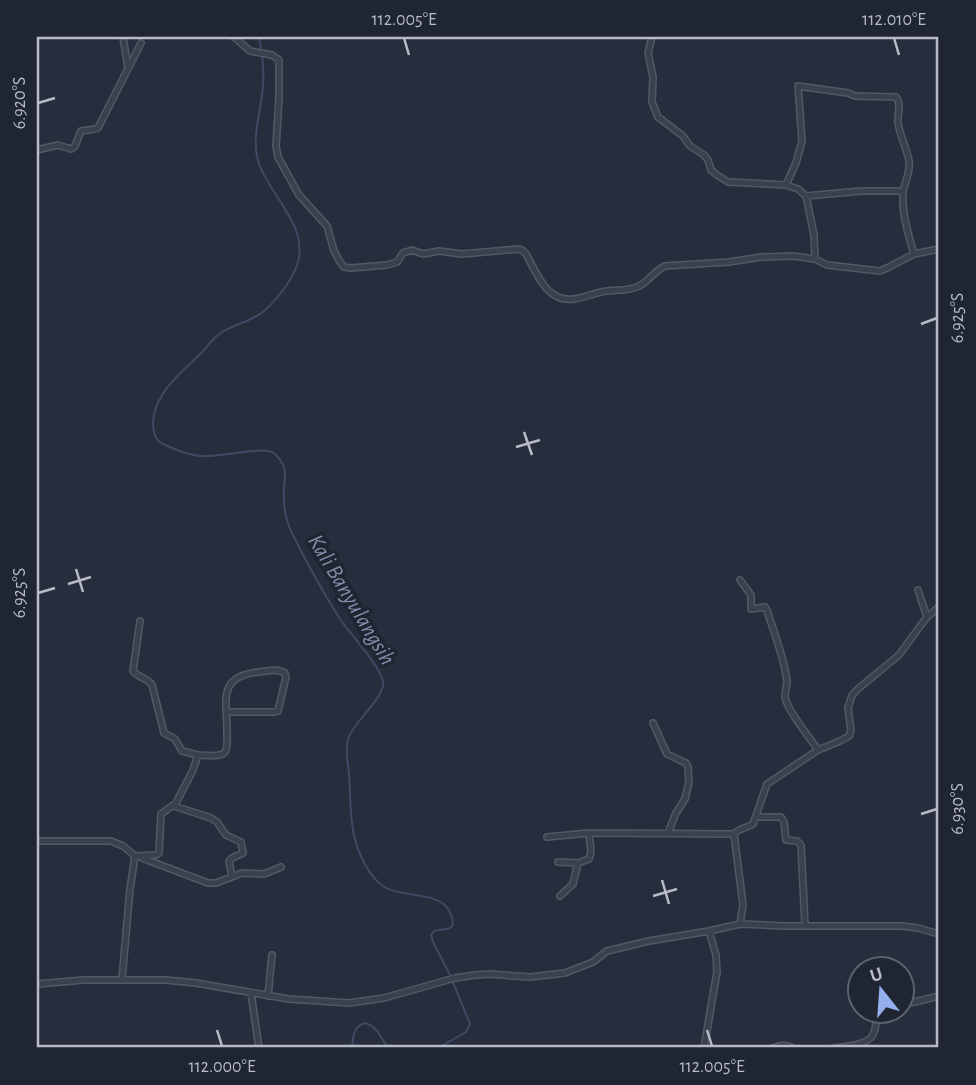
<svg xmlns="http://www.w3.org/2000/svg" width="976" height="1085" viewBox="0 0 976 1085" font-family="'Alegreya Sans',sans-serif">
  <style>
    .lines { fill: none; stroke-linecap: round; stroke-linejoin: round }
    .stream { stroke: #3e4a63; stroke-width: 2 }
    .minor-casing { stroke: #525864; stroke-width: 8 }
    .minor { stroke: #3a404c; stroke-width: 5 }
    .ticks { fill: none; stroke: #b6bbc7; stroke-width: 2.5 }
    .labels { text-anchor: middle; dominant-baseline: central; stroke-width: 7; stroke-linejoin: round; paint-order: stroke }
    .water-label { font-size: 23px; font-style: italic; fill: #818eac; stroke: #1f2531 }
    .neatline { fill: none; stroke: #b6bbc7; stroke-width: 2.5 }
    .ticks-label { font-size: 18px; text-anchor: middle; fill: #b6bbc7 }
  </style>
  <rect width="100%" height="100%" fill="#272d3c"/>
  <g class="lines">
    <path class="stream" d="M259,37L261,49
      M262,55C264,70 264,86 261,101C258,123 252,142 259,164C272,199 312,229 296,268C290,283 273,305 260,314C248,322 232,325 219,334C213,339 208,345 203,351C183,372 147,397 154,432C156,441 162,444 170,447C183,453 195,457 209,456C224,456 261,447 272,452C277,455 281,461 283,465C287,473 284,480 284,488C283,503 285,519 292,533C306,562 323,592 340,619C350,634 380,666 383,681C386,697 353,722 348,739C345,750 348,763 349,774C351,800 349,829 360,854C365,866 373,879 383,886C405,901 451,886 453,925L450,928L434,931L431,935L433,942L451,977
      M352,1048C353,1038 353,1026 365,1023C377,1026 381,1038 388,1048
      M438,1048L466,1032L470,1024L453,982"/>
    <g class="minor-casing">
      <path id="minor" d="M123,37L128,68
        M234,37L250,51L272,55L279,60V98L276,146L278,157L299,195L327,226L334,251L340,262L344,267L351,268L387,265L397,262L403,253L412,250L423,254L439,251L462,254L518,249L522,250L526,254C537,274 547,303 574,299C583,298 592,294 601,292C614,289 627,292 639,286C649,281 654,271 665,266L729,262L761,257L793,256L815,259
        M652,37L648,53L653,77L652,102L658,117L683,136L690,146L704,155L708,160L711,170L717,175L728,182L786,185L798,189L806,196L814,235L815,259L827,265L880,271L887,268L914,254L939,249
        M37,150L58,145L71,149L75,146L81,131C87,129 92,131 98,128L141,43
        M786,185L796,163L802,141L798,86L848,93L855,96L896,97C902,105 897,113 898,123C900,136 907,149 909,161C911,172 904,183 903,193C902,214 908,234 914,254
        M806,196L862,191H903
        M740,580L751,595V609L765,607L767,610C774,633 784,657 787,681C787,686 785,692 785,697C787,710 810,738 818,750
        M918,590L927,617
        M653,723L667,754L686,763L688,767L689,782L685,799L676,813L668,833
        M198,755C205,755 220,758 225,752C228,748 227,740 227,735C228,703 215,677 258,672C268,671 277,668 285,673L286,677L278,711L274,712H226
        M174,806L211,818L217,822L226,835L241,842L243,853L232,858L229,861L232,877
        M756,817H781L784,822L786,840L797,841L801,845L805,925
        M547,837L589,833L734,834
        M37,841H111L123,846L135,856
        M142,858L208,883H216L242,873L264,874L281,867
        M558,862L578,863L589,859L591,852L589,833
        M560,896L573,884L578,863
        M740,924L743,905L734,834C739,828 747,828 753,824L767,784L818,750L840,741L849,736L851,731L848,708L852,695L859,688L899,655L918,629L927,617L939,607
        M122,979L130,889L135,856L156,855L159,853L161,814L176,803L193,770L198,755L182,751L175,739L164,733L152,685C148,678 138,678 133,671L140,621
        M37,984L84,980H165L196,983L289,999L349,1003L384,998L455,978L475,975L489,974L530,977L565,973L593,962L607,951L649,941L709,931L740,924L784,926H902L918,928L939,934
        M251,993L259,1048
        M268,996L272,955
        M902,1005L939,996
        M704,1048L717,972L716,955L709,931
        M772,1048C780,1045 785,1044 793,1048
        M834,1048C847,1046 870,1046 874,1032C877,1024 875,1017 882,1012"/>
    </g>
    <use href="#minor" class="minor"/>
  </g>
  <path class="ticks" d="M404,38L409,55M894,38L899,55M38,103L55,98M921,324L937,318M524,432L532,455M516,447L540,440M76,569L83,592M68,584L91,577M38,593L55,588M921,814L937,809M662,880L669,904M653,896L677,889M217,1030L222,1046M707,1030L712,1046"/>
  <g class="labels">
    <g class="water-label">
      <text transform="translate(351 600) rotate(59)">Kali Banyulangsih</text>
    </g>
  </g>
  <rect width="976" height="1085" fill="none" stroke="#1f2531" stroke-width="77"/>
  <g transform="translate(881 990) rotate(343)"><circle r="33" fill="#1f2531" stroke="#5b616d" stroke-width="2"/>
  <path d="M0-5L12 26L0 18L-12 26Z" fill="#94aeee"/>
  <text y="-10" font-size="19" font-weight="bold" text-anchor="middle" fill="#b6bbc7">U</text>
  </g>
  <rect x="38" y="38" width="899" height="1008" class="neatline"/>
  <g class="ticks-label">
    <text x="404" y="25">112.005°E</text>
    <text x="894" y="25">112.010°E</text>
    <text transform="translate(19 103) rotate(-90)" y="6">6.920°S</text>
    <text transform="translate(957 318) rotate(-90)" y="6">6.925°S</text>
    <text transform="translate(19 593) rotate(-90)" y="6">6.925°S</text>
    <text transform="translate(957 809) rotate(-90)" y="6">6.930°S</text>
    <text x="222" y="1072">112.000°E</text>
    <text x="712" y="1072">112.005°E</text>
  </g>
</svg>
